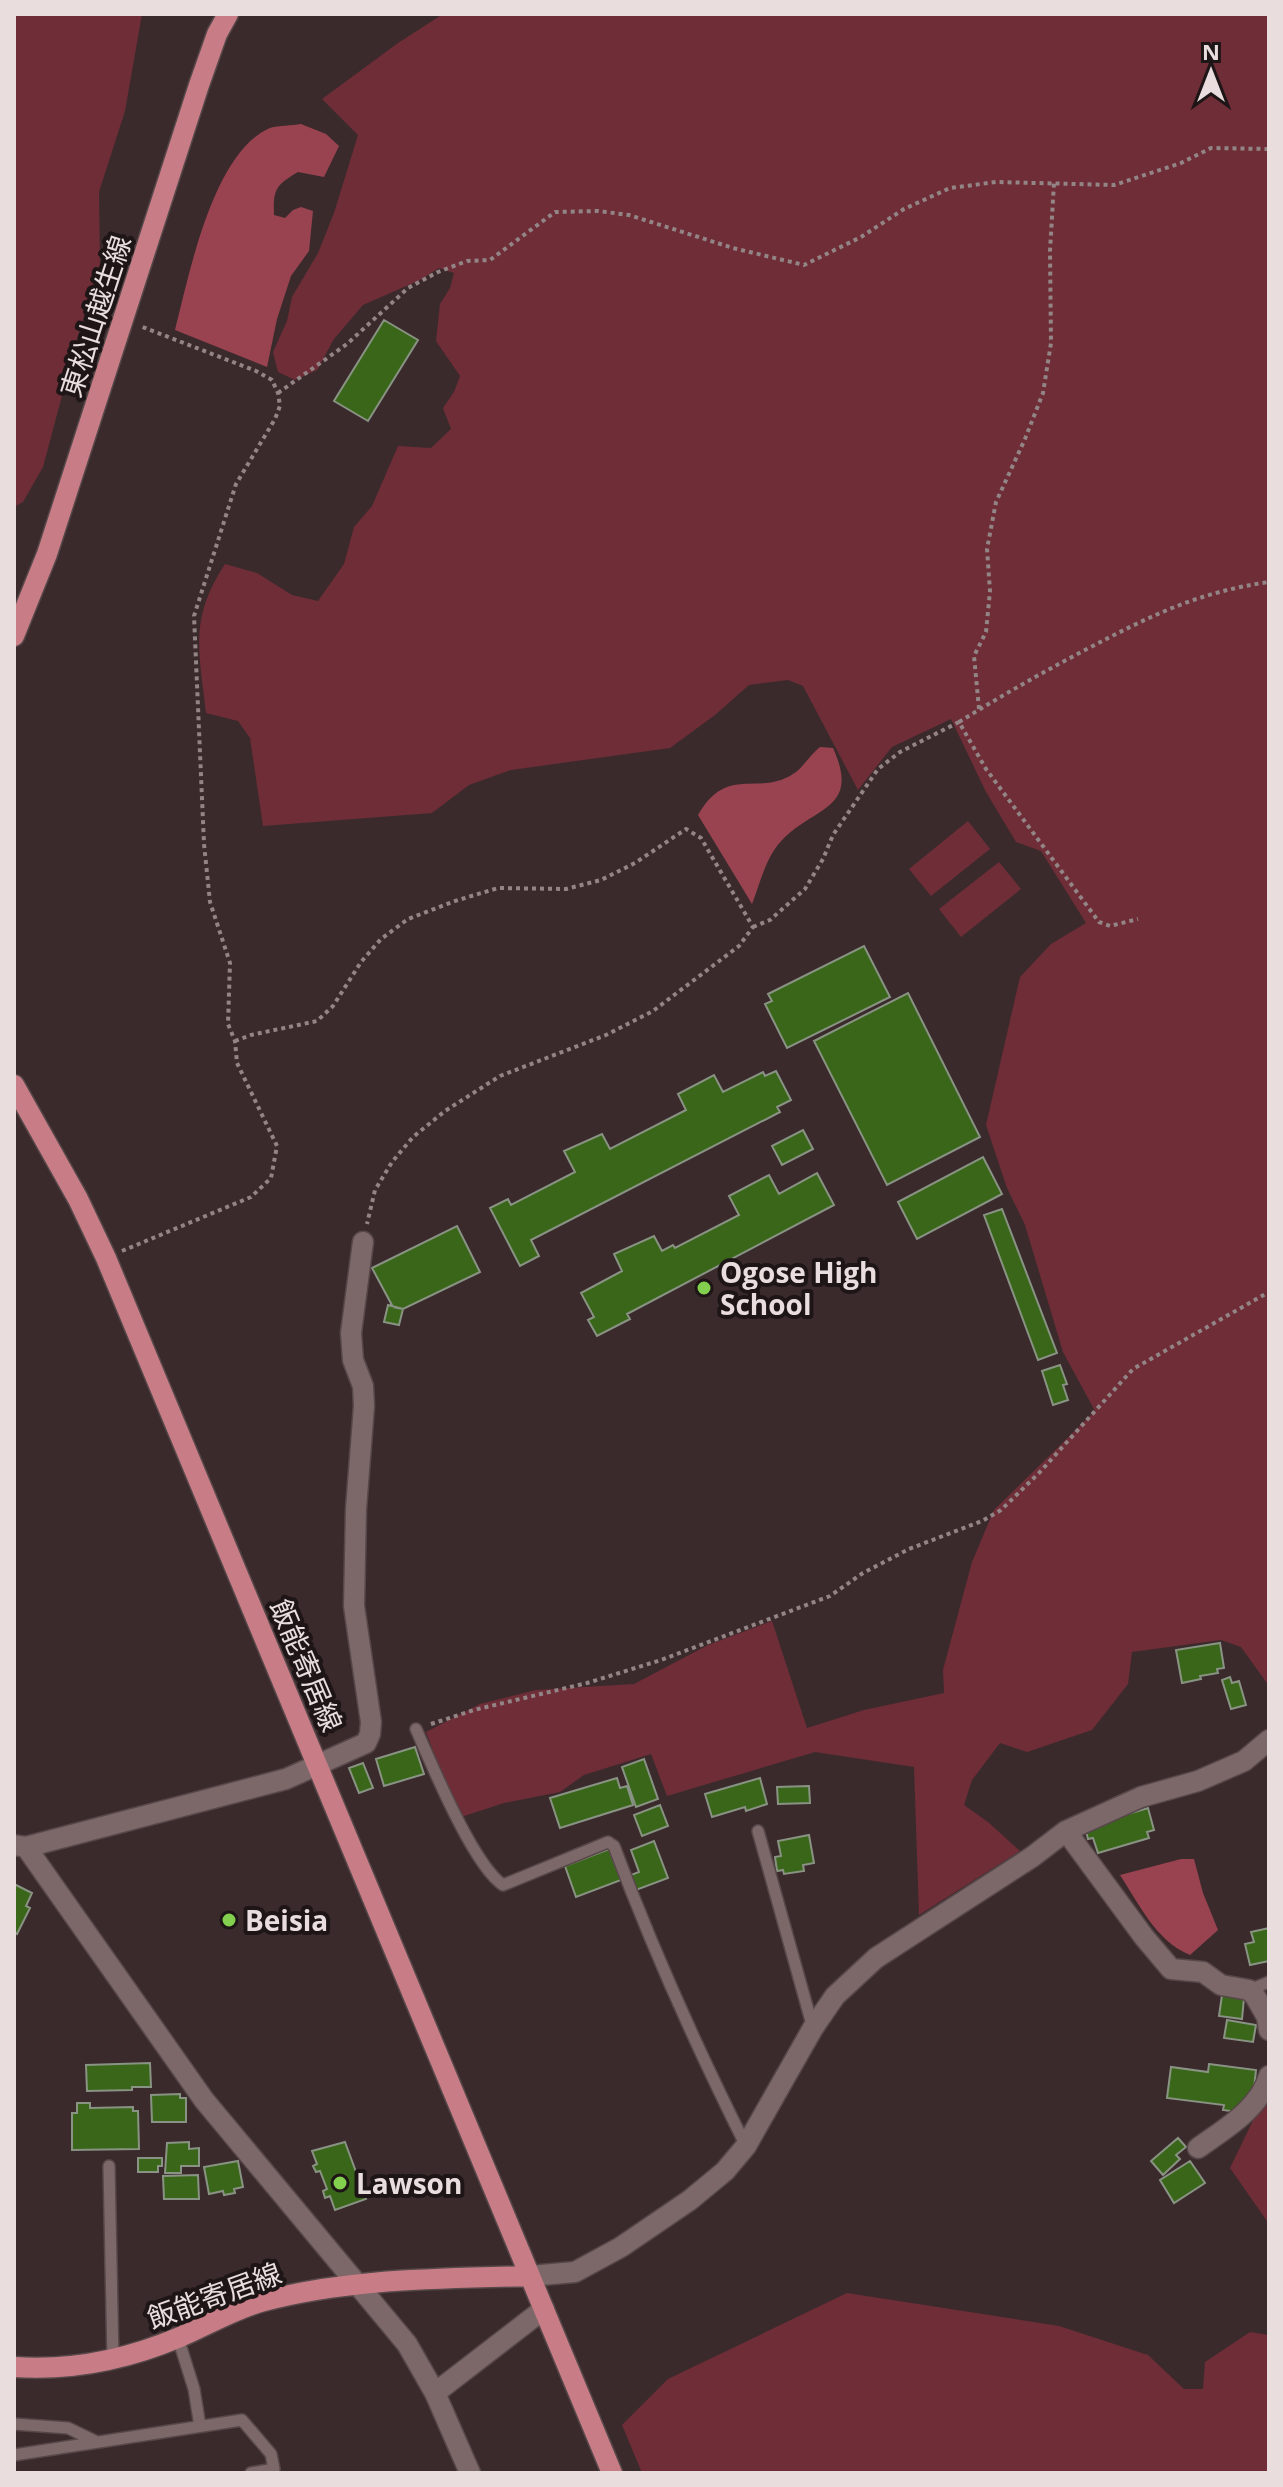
<svg xmlns="http://www.w3.org/2000/svg" width="1283" height="2487" viewBox="0 0 1283 2487" font-family="'Open Sans','Noto Sans JP',sans-serif">
  <style>
    .green { fill: #6e2d37 }
    .water { fill: #994350 }
    .building { fill: #3a6619; stroke: #899383; stroke-width: 2 }
    .lines { fill: none; stroke-linecap: round; stroke-linejoin: round }
    .lane-casing { stroke: #564749; stroke-width: 14 }
    .street-casing { stroke: #564749; stroke-width: 23 }
    .primary-casing { stroke: #564749; stroke-width: 23 }
    .path { stroke: #938486; stroke-width: 4; stroke-dasharray: 4 4; stroke-linecap: butt }
    .lane { stroke: #7c6769; stroke-width: 11 }
    .street { stroke: #7c6769; stroke-width: 20 }
    .primary { stroke: #c87d86; stroke-width: 20 }
    .poi-dot { fill: #83d04e; stroke: #1d1516; stroke-width: 3 }
    .labels { text-anchor: middle; dominant-baseline: central; stroke-width: 8; stroke-linejoin: round; paint-order: stroke }
    .street-label { font-size: 28px; fill: #e9ddde; stroke: #1d1516 }
    .poi-label { font-size: 28px; font-weight: bold; fill: #e9ddde; stroke: #1d1516; text-anchor: start }
  </style>
  <rect width="100%" height="100%" fill="#3b2a2c"/>
  <path class="green" d="M14,14H142L125,111L99,192L100,265L79,332L43,467L23,502L14,507Z
    M443,14H1269V1686L1241,1647L1221,1640L1132,1652L1128,1684L1092,1730L1027,1752L1000,1743L972,1780L964,1805L988,1822L1020,1851L919,1915L914,1767L815,1752L667,1796L651,1754L584,1775L560,1792L504,1803L458,1818L426,1732L480,1704L536,1690L634,1684L708,1645L772,1621L807,1728L864,1710L944,1693L943,1670L972,1562L994,1510L1095,1411L1063,1352L1025,1225L1007,1188L986,1125L1020,977L1051,944L1086,923L1041,851L1016,842L986,792L951,719L892,747L858,790L803,686L788,680L749,685L715,715L670,748L511,770L469,785L432,813L263,826L250,738L238,721L206,713C199,651 189,619 225,564L257,573L292,595L318,601L344,564L354,527L372,506L398,446L431,448L451,429L443,408L454,392L460,376L436,341L440,304L450,288L454,273L439,268L420,280L363,305L334,339L317,370L295,380L278,372L273,352L287,321L292,297L318,253L334,213L358,135L322,99L398,43Z
    M968,821L990,849L931,896L909,869Z
    M999,862L1021,889L961,937L939,909Z
    M1269,2096V2224L1230,2168L1259,2108Z
    M847,2293L1059,2326L1148,2355L1184,2389H1203L1205,2362L1250,2332L1269,2335V2473H642L622,2425L668,2379Z"/>
  <path class="water" d="M301,124L326,134L339,146L324,177L298,172C276,185 273,189 274,215L285,218L293,210L301,207L313,211L309,251L291,276L277,319L267,367L175,330C189,275 213,152 270,128C279,125 292,126 301,124Z
    M820,747L833,748C860,808 818,806 785,837C766,855 761,881 752,904L698,815C727,764 758,797 793,774C801,770 810,755 820,747Z
    M1181,1859H1194L1203,1893L1218,1930L1190,1955C1156,1941 1139,1904 1120,1875Z"/>
  <path class="building" d="M384,320L418,340L368,421L334,401Z
    M864,946L890,997L787,1048L765,1004L772,1001L768,994Z
    M908,993L980,1137L887,1185L814,1041Z
    M776,1071L791,1100L777,1107L780,1112L531,1240L539,1256L520,1266L490,1208L508,1199L511,1205L575,1172L564,1151L602,1134L610,1149L686,1110L678,1094L714,1075L723,1092L763,1072L765,1076Z
    M803,1130L813,1149L782,1165L772,1146Z
    M983,1157L1002,1194L917,1239L898,1202Z
    M817,1173L834,1205L627,1314L630,1319L597,1336L588,1320L594,1317L581,1293L622,1271L614,1254L654,1236L662,1251L673,1245L675,1248L739,1215L729,1196L769,1175L779,1194Z
    M1002,1209L1057,1353L1038,1360L984,1215Z
    M457,1226L480,1272L403,1309L393,1307L372,1268Z
    M388,1305L403,1309L399,1325L384,1322Z
    M1060,1365L1067,1384L1063,1385L1068,1400L1053,1405L1042,1371Z
    M1220,1643L1224,1668L1217,1669L1218,1673L1200,1676L1201,1679L1182,1683L1176,1650Z
    M1230,1677L1232,1683L1239,1681L1246,1705L1231,1709L1222,1680Z
    M415,1747L424,1774L384,1786L376,1759Z
    M644,1759L658,1799L636,1807L622,1767Z
    M363,1763L373,1788L359,1793L349,1768Z
    M617,1778L620,1788L627,1786L633,1805L560,1828L550,1798Z
    M760,1778L767,1804L746,1811L745,1807L712,1817L705,1794Z
    M809,1786L810,1803L778,1804L777,1787Z
    M660,1805L668,1826L642,1836L634,1815Z
    M1148,1808L1154,1830L1147,1832L1149,1838L1098,1853L1093,1838L1088,1839L1085,1827Z
    M809,1835L814,1863L803,1865L804,1871L784,1874L783,1870L777,1871L775,1857L781,1856L778,1841Z
    M654,1841L668,1878L636,1890L631,1875L639,1872L631,1850Z
    M609,1849L621,1880L576,1897L565,1866Z
    M14,1884L32,1893L26,1906L30,1908L17,1934L14,1932Z
    M1269,1928V1961L1250,1965L1245,1944L1254,1942L1251,1932Z
    M1222,1995L1244,1998L1242,2019L1219,2016Z
    M1227,2020L1256,2025L1253,2042L1224,2038Z
    M150,2063L151,2087H132V2090L87,2091L86,2065Z
    M1209,2064L1256,2070L1254,2089L1237,2112L1223,2110L1224,2105L1167,2098L1171,2067L1208,2072Z
    M180,2094V2098H186V2122H152L151,2095Z
    M77,2103H90V2108L133,2107V2111H138L139,2149L72,2150V2113H77Z
    M1178,2138L1186,2147L1176,2155L1180,2159L1163,2175L1151,2161Z
    M189,2142V2149L199,2148V2166H181V2173H165L167,2143Z
    M345,2142L366,2199L335,2210L330,2196L325,2198L323,2191L327,2189L320,2171L316,2172L313,2166L317,2164L312,2151Z
    M138,2158H162V2166H158V2172H138Z
    M238,2161L243,2187L234,2189L235,2193L224,2195L223,2191L209,2194L204,2167Z
    M1190,2161L1205,2183L1174,2203L1160,2180Z
    M198,2175L199,2199H164L163,2176Z"/>
  <g class="lines">
    <g class="lane-casing">
      <path id="lane" d="M416,1729C432,1765 473,1865 503,1885L608,1842L614,1846C652,1948 697,2048 746,2146
        M758,1831L813,2028
        M1249,1990L1269,1982
        M109,2166L113,2360
        M178,2338L194,2389L200,2426
        M14,2424L68,2428L97,2442
        M14,2455L242,2420L271,2454L274,2469L251,2473"/>
    </g>
    <g class="street-casing">
      <path id="street" d="M1066,1831L1144,1937L1171,1969L1203,1972L1221,1985L1249,1990L1255,1996L1267,2017L1269,2030
        M14,1845L26,1847L286,1779L366,1743L370,1734L371,1722L354,1606L356,1509L364,1406L363,1386L353,1360L351,1333L363,1242
        M26,1847L204,2100L407,2344L435,2393L470,2473
        M1198,2148C1223,2130 1260,2109 1269,2076
        M530,2276L575,2272L621,2247L690,2200L725,2171L746,2146L813,2028L835,1996L876,1958L1032,1857L1066,1831L1141,1797L1198,1781L1244,1761L1269,1740
        M435,2393L544,2309"/>
    </g>
    <g class="primary-casing">
      <path id="primary" d="M14,636L47,554L199,85L217,34L228,14
        M14,1085L78,1199L106,1258L612,2473
        M14,2367C72,2371 126,2360 180,2337C208,2325 234,2309 264,2301C351,2278 440,2279 530,2276"/>
    </g>
    <path class="path" d="M278,393L347,344L408,288L438,272L467,261L490,260L555,212L598,211L629,215L733,248L804,265L861,237L904,209L950,188L996,182L1114,185L1181,163L1211,148L1269,149
      M979,709L974,656L986,632L990,591L987,549L996,502L1025,439L1043,393L1051,343L1050,251L1054,183
      M959,722C1001,696 1043,672 1087,649C1150,616 1198,592 1269,582
      M753,927L770,920L805,889L823,859L833,835L878,769L900,752L959,722L986,769L1099,922L1110,926L1138,919
      M235,1041L251,1035L317,1021L333,1006L361,962L381,939L408,919L455,901L498,888L566,889L601,880L635,863L686,829L701,838L753,927L739,946L653,1011L606,1035L500,1076L445,1111L413,1137L392,1162L375,1190L367,1224
      M122,1251L251,1197L271,1178L277,1146L237,1063L235,1041L228,1024L230,963L210,902L204,844L194,616L236,484L275,419L280,406L278,393L272,380L256,371L140,326
      M431,1724L474,1710L587,1683L661,1660L830,1596L863,1573L909,1549L982,1521L1001,1510L1039,1473L1133,1369L1269,1292"/>
    <use href="#lane" class="lane"/>
    <use href="#street" class="street"/>
    <use href="#primary" class="primary"/>
  </g>
  <g class="poi-dot">
    <circle cx="704" cy="1288" r="8"/>
    <circle cx="229" cy="1920" r="8"/>
    <circle cx="340" cy="2183" r="8"/>
  </g>
  <g class="labels">
    <g class="street-label">
      <text transform="translate(95 316) rotate(-72)">東松山越生線</text>
      <text transform="translate(307 1665) rotate(67)">飯能寄居線</text>
      <text transform="translate(214 2295) rotate(-20)">飯能寄居線</text>
    </g>
    <g class="poi-label">
      <text x="720" y="1272">Ogose High<tspan x="720" dy="32">School</tspan></text>
      <text x="245" y="1920">Beisia</text>
      <text x="356" y="2183">Lawson</text>
    </g>
  </g>
  <rect width="1283" height="2487" fill="none" stroke="#e9ddde" stroke-width="32"/>
  <g transform="translate(1211 72)" stroke="#1d1516" stroke-width="6" paint-order="stroke">
  <path d="M0-6L14 30L0 20L-14 30Z" fill="#e9ddde"/>
  <text y="-12" font-size="22" font-weight="bold" text-anchor="middle" fill="#e9ddde">N</text>
  </g>
</svg>
